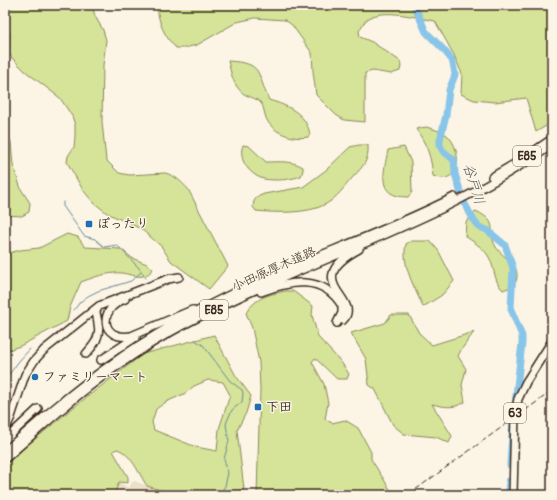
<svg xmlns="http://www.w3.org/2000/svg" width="557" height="500" viewBox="0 0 557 500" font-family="Pangolin,'Klee One',sans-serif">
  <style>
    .built { fill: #ece0c7 }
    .green { fill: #d5e498; stroke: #88875b; fill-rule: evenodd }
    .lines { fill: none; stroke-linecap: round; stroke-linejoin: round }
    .stream { stroke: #6a8798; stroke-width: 1 }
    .river { stroke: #89c5e9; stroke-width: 7 }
    .primary-casing { stroke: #3b2a1e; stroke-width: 10 }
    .trunk-casing { stroke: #3b2a1e; stroke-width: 10 }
    .primary { stroke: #fcf5e5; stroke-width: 7 }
    .trunk { stroke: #fcf5e5; stroke-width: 7 }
    .rail { stroke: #3b2a1e; stroke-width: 1; stroke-dasharray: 6 3; stroke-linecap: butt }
    .poi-dot { fill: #1f6fb2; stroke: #fcf5e5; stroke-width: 1.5 }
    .labels { text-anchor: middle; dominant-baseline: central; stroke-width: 3; stroke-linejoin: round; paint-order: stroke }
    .shield { fill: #fcf5e5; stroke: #75675a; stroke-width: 1 }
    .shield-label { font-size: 12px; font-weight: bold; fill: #3b2a1e }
    .poi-label { font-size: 13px; font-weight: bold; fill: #3b2a1e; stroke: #fcf5e5; text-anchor: start }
    .street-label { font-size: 13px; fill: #3b2a1e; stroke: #fcf5e5 }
    .water-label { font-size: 14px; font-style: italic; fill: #52585b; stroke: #fcf5e5 }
  </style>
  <rect width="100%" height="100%" fill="#fcf5e5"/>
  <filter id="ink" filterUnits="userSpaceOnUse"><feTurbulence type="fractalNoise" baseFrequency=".025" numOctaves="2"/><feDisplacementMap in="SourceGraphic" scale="8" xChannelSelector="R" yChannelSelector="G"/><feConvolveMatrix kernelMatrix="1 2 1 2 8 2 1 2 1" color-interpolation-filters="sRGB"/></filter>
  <g filter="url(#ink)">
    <path class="built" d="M135,481L169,495H114L119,482L129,488L132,482Z"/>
    <path class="green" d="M5,5H92L95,16L103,30L106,40L103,66L102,122L106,160L119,173L129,175L165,173C174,175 182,182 188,189L228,266L209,289L171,261L161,246L141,229L107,213L93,202L83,190L67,162L68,156L74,147L75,136V125L72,116L60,98L25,71L12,58L9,53L10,33L5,28Z
      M157,5H552L551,123L536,132L526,98L495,102L474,100L461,94L462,74L454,55L435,21C417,18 385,8 369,18C364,21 362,26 359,31L360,37L372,42L400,61L401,66L400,71L391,74L373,71L365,73V122L344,120L336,115L316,95L313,71L312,53L292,25L285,20L255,18L237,22L197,45L184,48H176C164,36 158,22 157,5Z
      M228,61C264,63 256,72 269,100C288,106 305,112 310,134L308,137C293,140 272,133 266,118C264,113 264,107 261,103C256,98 249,97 244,94C233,86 231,73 228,61Z
      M426,127C433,129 441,131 447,135C463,150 462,187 433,176C431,156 427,145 416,129Z
      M5,131L11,142L13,165L21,189L30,203L29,212L22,216L5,215Z
      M243,145L249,146L266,162C279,162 291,160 303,167V170L301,176C290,180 275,181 264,179C254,177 242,165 242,155C241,152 242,148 243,145Z
      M359,145H368C369,162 363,166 353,177C345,186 337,198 326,204C309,214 275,213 256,211L253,207L254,201L257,197L264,194L303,187L326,170L350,147Z
      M404,147L411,162L412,192L408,197C375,197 384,172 388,150Z
      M476,211C502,224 486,230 496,247C502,257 518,263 517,276C517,285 511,287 503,290C493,282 495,264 487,254C482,247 472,241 465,236L466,222Z
      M67,234L78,237L85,247L121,249L132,258L147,264L153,269C142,284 129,271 115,273C102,274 92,278 81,282L70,307L67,321L20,346L5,351V263L9,253L20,250L39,248Z
      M411,241H430L438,250L454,281L442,295L423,307C415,288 401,265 406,244Z
      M285,291H293L313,306L312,315L318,337L341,362L349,374L347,379H337L315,358L312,362L324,384L328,403L325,419L332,423L345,420L358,428L371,452V459L391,491L387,495H257L260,390L259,362L252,328L246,313C256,297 268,295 285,291Z
      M391,315H409L419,333L432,345L474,332L461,350L458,356L466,369L462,385L465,402C454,409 444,407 432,404L452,436L449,443L436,437L404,434L393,425L375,389L369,385L366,359L351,333L385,323Z
      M214,335L236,376L251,396L246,413L237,430L244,489L221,495H195L192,490L188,495H177L147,486C139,474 131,453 117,449L113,451L128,477V483L119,482L114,495H5V464L70,410L143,354ZM208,380L223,382L230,395L219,429L217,451L196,447L154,430L152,422L156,409L166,402L184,394L194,386Z"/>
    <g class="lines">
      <path class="stream" d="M63,202V206L84,236L95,239L104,247L117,245L139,268L146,278
        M74,310L80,302L88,296L98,291L131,281L141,272
        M195,340L203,345L230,381L242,390L243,393L242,402L232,410L227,421L226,425L229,441L224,459L228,473L225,486L219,495
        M5,380L19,361L30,349"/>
      <path class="river" d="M414,5L426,32L443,49L452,60L454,68L455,75L449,90L446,115L440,140V145L442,150L454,160L455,174L463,200L474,221L479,227L487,230L505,245L513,268L511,309L522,336V343L515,404
        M510,465L513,418
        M509,495V481"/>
      <g class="primary-casing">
        <path id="primary" d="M513,495L515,414L518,399L526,382L552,341"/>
      </g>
      <g class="trunk-casing">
        <path id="trunk" d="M492,177L521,160L552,139
          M261,292C290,281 323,274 342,306V313L337,323
          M125,299C97,309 101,341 131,336L192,310
          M343,320C364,299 298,282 359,249
          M86,354C94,345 101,337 98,324C98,319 96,315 96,311L99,306
          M101,360L136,337
          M5,430L11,417L25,375L34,361L44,350L99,306L168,279L179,277
          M5,440L38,409
          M5,451C39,421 73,391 110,365C152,335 197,310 244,288C313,256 386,232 454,197
          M5,459C40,428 75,396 113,369C137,352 162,336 189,322C272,278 362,248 447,206C484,188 518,168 552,145"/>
      </g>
      <use href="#primary" class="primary"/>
      <use href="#trunk" class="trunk"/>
      <path class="rail" d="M408,495L552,391"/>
    </g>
  </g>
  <g class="poi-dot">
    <rect x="85" y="220" width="8" height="8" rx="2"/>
    <circle cx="35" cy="377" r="4"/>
    <rect x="254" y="403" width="8" height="8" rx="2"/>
  </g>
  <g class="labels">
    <g class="shield">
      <rect x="513" y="146" width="28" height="20" rx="3"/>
      <rect x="200" y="300" width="28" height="20" rx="3"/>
      <rect x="504" y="403" width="22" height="20" rx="3"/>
    </g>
    <g class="shield-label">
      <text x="527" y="156">E85</text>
      <text x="214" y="310">E85</text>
      <text x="515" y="413">63</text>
    </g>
    <g class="poi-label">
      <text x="97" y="224">ぼったり</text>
      <text x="43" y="377">ファミリーマート</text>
      <text x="266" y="407">下田</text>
    </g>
    <g class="street-label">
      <text transform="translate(274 269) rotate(-24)">小田原厚木道路</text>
    </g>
    <g class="water-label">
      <text transform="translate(474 184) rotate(73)">谷戸川</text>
    </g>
  </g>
  <rect width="557" height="500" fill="none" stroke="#fcf5e5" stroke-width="20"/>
  <rect x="10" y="10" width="537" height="480" fill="none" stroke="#3b2a1e" stroke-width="1.5" filter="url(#ink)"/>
</svg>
